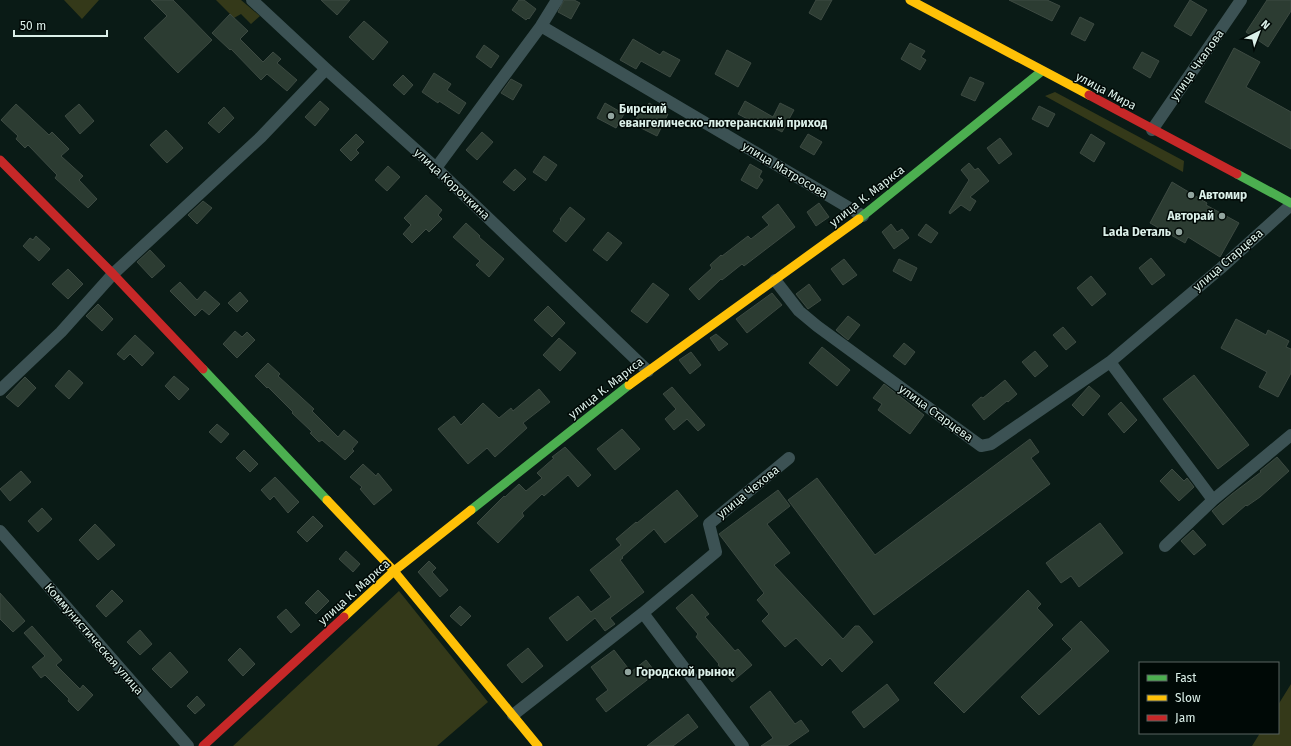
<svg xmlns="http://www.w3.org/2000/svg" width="1291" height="746" viewBox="0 0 1291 746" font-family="'Fira Sans',sans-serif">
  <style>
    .green { fill: #343919 }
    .building { fill: #2c3c32; stroke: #3d4a42 }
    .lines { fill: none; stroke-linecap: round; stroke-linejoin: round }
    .street { stroke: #3c5254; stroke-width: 12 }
    .fast { stroke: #4caf50; stroke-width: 9 }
    .slow { stroke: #ffc107; stroke-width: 9 }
    .jam { stroke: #c62828; stroke-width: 9 }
    .poi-dot { fill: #92a59f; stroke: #000906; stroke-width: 1.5 }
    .labels { text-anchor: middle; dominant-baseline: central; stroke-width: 3; stroke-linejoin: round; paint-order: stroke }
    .street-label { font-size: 12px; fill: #dbf0e9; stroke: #000906 }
    .poi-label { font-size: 12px; font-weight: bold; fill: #dbf0e9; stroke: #000906; text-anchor: start }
  </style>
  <rect width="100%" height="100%" fill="#0a1b16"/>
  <path class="green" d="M64,0H99L82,19Z
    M216,0H241L260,16L251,24L241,14L234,18Z
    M1055,92L1184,161L1183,172L1045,96Z
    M399,591L488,702L437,746H233Z
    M1291,684V746H1252L1260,733H1278V705Z"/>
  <path class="building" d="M151,0H173L212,40L178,73L144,38L167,16Z
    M321,0H350L337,15Z
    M519,0H524L536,9L529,19L528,18L526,20L512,10Z
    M564,0H574L580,3L571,19L558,12Z
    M816,0H832L821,20L809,13Z
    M1009,0H1047L1060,6L1052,21Z
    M1190,0L1207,10L1191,36L1174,26Z
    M1267,0H1291V11L1268,47L1246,32Z
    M230,14L248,31L240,39L263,62L273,52L281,59L277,63L297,80L287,91L267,74L261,80L231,49L230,50L212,33Z
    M1080,17L1094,24L1085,41L1071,34Z
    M364,21L388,42L373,60L349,37Z
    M633,39L660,55L663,51L680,60L670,77L641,61L636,69L620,60Z
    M910,43L925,51L921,57L926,60L920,70L901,59Z
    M484,45L499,56L491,68L476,57Z
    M1234,48L1260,62L1246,87L1291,112V149L1205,102Z
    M727,50L751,63L738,87L715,74Z
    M1142,52L1159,61L1150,78L1133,68Z
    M434,73L451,84L447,90L466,103L459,114L439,101L438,103L422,92Z
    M403,75L413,85L404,95L393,85Z
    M970,77L984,83L975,101L961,95Z
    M511,79L522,85L513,100L501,93Z
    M320,101L329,109L315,126L305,117Z
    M745,101L773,117L780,103L794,110L782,132L757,119L755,123L738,114Z
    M605,103L624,114L616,128L597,118Z
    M649,103L668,114L657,136L633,124L640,112L643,114Z
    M16,104L49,135L52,132L69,149L61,156L83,176L79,180L97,199L88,208L55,178L57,175L28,145L25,148L16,139L18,136L1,120Z
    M79,104L94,121L80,134L65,116Z
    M1039,106L1055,114L1048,127L1032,119Z
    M224,107L234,118L219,133L208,123Z
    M166,130L183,148L167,163L150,145Z
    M482,132L493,142L477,160L466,150Z
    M356,134L364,142L356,150L359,153L351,161L340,150Z
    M808,134L822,142L814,155L800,147Z
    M1091,134L1105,143L1094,162L1080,153Z
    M1000,138L1012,154L999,164L987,148Z
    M544,156L557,165L546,181L533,172Z
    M969,163L975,170L978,168L989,181L970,197L976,201L970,211L961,205L950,214L949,212L969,180L961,170Z
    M750,164L762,171L759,177L763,180L757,189L741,180Z
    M388,166L400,177L387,191L375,180Z
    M515,169L526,179L514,191L503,182Z
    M1172,182L1207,203L1206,205L1239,223L1220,257L1188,237L1185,243L1150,223Z
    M426,195L442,210L438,215L442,219L429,232L426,229L412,243L403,234L411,225L404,218Z
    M203,201L212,208L197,224L188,215Z
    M819,203L829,217L816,226L807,212Z
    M778,204L795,227L744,266L742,264L722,280L721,279L699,300L689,289L712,268L710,265L721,255L722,256L748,236L751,239L769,225L762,217Z
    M570,207L585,219L566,242L553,231L561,220L560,219Z
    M466,223L480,236L479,237L504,259L489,277L476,265L480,261L453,237Z
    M891,224L897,232L902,229L909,238L894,249L882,232Z
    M926,224L938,233L931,243L918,235Z
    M608,232L622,243L607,261L593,250Z
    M36,236L50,249L39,261L23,246L30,238L33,240Z
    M150,250L165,266L152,278L137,262Z
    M1151,258L1165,275L1152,285L1139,268Z
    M844,259L857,275L843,285L831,269Z
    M899,259L917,268L911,281L893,271Z
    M68,269L83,284L68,299L52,284Z
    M1091,276L1106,294L1092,306L1077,288Z
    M180,282L197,300L205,291L220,304L209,315L202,309L195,316L170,291Z
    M653,283L669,295L647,323L631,311Z
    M809,284L821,300L808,309L796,294Z
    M240,292L248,301L237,312L228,303Z
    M772,293L782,305L747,333L736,319Z
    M98,304L113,319L102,331L86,316Z
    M548,306L565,323L552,337L534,320Z
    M848,316L860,325L848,340L836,330Z
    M1236,319L1266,335L1268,330L1289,341L1286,347L1291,349V373L1278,397L1259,387L1267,372L1221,348Z
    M1063,327L1076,342L1066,350L1053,335Z
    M235,331L242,337L247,332L255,340L237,358L223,344Z
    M716,334L728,344L719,351L710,338Z
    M135,335L154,353L142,366L130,354L124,360L117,354Z
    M559,338L576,353L560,371L543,355Z
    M904,343L915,352L905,365L893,356Z
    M822,347L850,370L837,386L809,363Z
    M1035,351L1048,366L1035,377L1022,362Z
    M691,352L701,365L690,374L679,360Z
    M268,363L280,374L278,376L314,409L312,411L338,437L344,430L358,442L352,449L354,451L345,460L322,440L319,442L310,433L312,432L292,413L293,412L268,387L267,388L255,376Z
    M69,370L83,383L69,399L55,386Z
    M1194,375L1249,445L1218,469L1163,399Z
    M174,376L189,389L179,400L165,386Z
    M25,377L36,388L18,407L6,397Z
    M1005,380L1017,394L1008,402L1007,401L984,420L972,405L981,397L983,398Z
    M884,384L924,415L910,434L878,410L882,404L873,398Z
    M1089,386L1100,396L1083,416L1072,405Z
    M672,387L705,425L698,431L687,419L674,430L665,419L676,409L663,394Z
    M539,389L550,402L523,423L527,428L495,457L487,448L468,464L438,429L454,416L461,425L483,403L499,418L511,408L513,411Z
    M1121,402L1137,420L1124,433L1108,414Z
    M217,424L229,434L221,443L209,432Z
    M622,429L640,449L615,470L597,449Z
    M1030,439L1039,452L1031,458L1050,484L874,615L788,500L817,478L875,555Z
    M565,447L591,475L578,487L568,475L544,496L542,494L522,513L524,516L498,543L477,523L504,496L505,497L519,484L526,491L542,478L537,473L554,458L552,457Z
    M244,450L258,464L250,472L236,458Z
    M1277,457L1289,471L1260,497L1247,506L1246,505L1223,525L1212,511L1232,494L1261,472L1260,471Z
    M363,464L376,476L378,473L392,490L374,505L360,489L362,487L350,477Z
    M1172,469L1184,481L1187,478L1194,487L1179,501L1160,481Z
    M21,471L31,482L10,501L0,489Z
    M275,477L299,502L288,513L274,496L270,500L261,490Z
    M677,490L698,516L665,543L654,529L622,557L623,558L620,560L644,592L610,618L615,624L605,631L595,618L567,641L549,618L578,596L591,612L611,597L590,570L621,545L616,539L636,522L637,523Z
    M778,490L790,506L767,524L790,553L774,565L843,639L855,626H859L873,642L842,672L830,658L822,666L796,638L785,647L762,621L769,614L757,600L764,593L719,534Z
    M42,508L52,519L38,532L28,521Z
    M313,516L323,526L307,542L297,532Z
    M1100,523L1123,553L1079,587L1071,576L1061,583L1046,563Z
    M95,524L115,545L98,560L79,540Z
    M1193,530L1206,545L1194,555L1181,541Z
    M346,551L360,564L353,572L339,559Z
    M429,561L436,568L432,572L448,590L440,597L418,572Z
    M112,590L123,601L106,617L96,606Z
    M318,590L329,601L316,614L305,603Z
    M1028,590L1041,604L1037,608L1053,625L964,713L934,683Z
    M0,593L25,621L13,632L0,619Z
    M692,594L709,614L705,617L735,651L738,649L752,665L732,682L718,665L719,664L696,637L698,634L676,608Z
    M460,606L471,616L461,626L450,616Z
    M286,609L300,625L291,633L277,617Z
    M1081,621L1109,651L1039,715L1021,697L1072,649L1062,639Z
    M32,626L62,660L56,665L80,689L83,685L93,695L78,711L68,701L69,699L45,675L41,678L32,667L45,656L24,633Z
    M140,630L152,644L140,655L127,642Z
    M240,648L255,664L243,676L228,660Z
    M528,648L543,666L522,683L507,665Z
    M614,650L631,672L646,660L656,673L606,712L596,699L608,690L591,667Z
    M170,652L188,672L171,688L152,669Z
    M887,684L899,700L864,728L852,712Z
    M770,691L795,724L801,720L809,731L787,746H761L773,738L750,707Z
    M197,696L205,705L195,714L187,706Z
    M688,714L698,727L673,746H647Z"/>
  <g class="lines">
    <path class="street" d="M252,0L326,69L436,168L648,371
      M541,26L863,216
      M1152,130L1241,0
      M436,168L541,26L557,0
      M775,280L799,311L817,326L981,446L991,444L1110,362L1213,500L1291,435
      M1110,362L1221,268L1291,205
      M0,390L61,332L113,274L261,137L326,69
      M0,531L188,746
      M1165,546L1213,500
      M643,613L716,552L709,524L789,458
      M513,715L643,613L743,746"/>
    <path class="fast" d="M1237,174L1291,203
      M859,219L1042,71
      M203,369L327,500
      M471,510L629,385"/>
    <path class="slow" d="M910,0L1089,95
      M629,385L859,219
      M327,500L394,571L538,746
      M344,617L394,571L471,510"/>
    <path class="jam" d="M1089,95L1237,174
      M0,160L113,274L203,369
      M203,746L344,617"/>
  </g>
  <g class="poi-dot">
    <circle cx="611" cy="116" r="4"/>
    <circle cx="1191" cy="195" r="4"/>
    <circle cx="1222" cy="216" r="4"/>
    <circle cx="1179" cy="232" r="4"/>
    <circle cx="628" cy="672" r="4"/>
  </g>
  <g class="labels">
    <g class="street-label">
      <text transform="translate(1197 65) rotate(-55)">улица Чкалова</text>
      <text transform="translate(1106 91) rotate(28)">улица Мира</text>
      <text transform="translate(785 170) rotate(31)">улица Матросова</text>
      <text transform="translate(452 184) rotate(43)">улица Корочкина</text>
      <text transform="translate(867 196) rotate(-38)">улица К. Маркса</text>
      <text transform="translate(1228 260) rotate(-41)">улица Старцева</text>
      <text transform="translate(606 388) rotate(-38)">улица К. Маркса</text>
      <text transform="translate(936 413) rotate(36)">улица Старцева</text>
      <text transform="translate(748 492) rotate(-39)">улица Чехова</text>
      <text transform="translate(354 592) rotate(-42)">улица К. Маркса</text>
      <text transform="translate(94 639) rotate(49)">Коммунистическая улица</text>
    </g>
    <g class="poi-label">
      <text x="619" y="109">Бирский<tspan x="619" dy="14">евангелическо-лютеранский приход</tspan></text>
      <text x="1199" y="195">Автомир</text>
      <text x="1214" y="216" text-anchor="end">Авторай</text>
      <text x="1171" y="232" text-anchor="end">Lada Dеталь</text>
      <text x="636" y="672">Городской рынок</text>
    </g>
  </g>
  <rect x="1139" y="662" width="140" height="72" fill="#000906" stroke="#586561"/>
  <rect x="1147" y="675" width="20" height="6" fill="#4caf50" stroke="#586561"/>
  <text x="1175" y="682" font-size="12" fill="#dbf0e9">Fast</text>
  <rect x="1147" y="695" width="20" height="6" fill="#ffc107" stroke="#586561"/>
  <text x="1175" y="702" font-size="12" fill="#dbf0e9">Slow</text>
  <rect x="1147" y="715" width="20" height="6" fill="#c62828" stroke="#586561"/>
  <text x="1175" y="722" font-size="12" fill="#dbf0e9">Jam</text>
  <g transform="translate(1259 32) rotate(42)" stroke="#000906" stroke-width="3" paint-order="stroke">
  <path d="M0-3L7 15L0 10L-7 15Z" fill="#dbf0e9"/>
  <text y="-6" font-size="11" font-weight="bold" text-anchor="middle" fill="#dbf0e9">N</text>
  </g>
  <path d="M14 30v6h93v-6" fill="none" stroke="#dbf0e9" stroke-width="2"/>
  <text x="20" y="30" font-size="12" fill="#dbf0e9" stroke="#000906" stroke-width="3" paint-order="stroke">50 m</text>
</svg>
